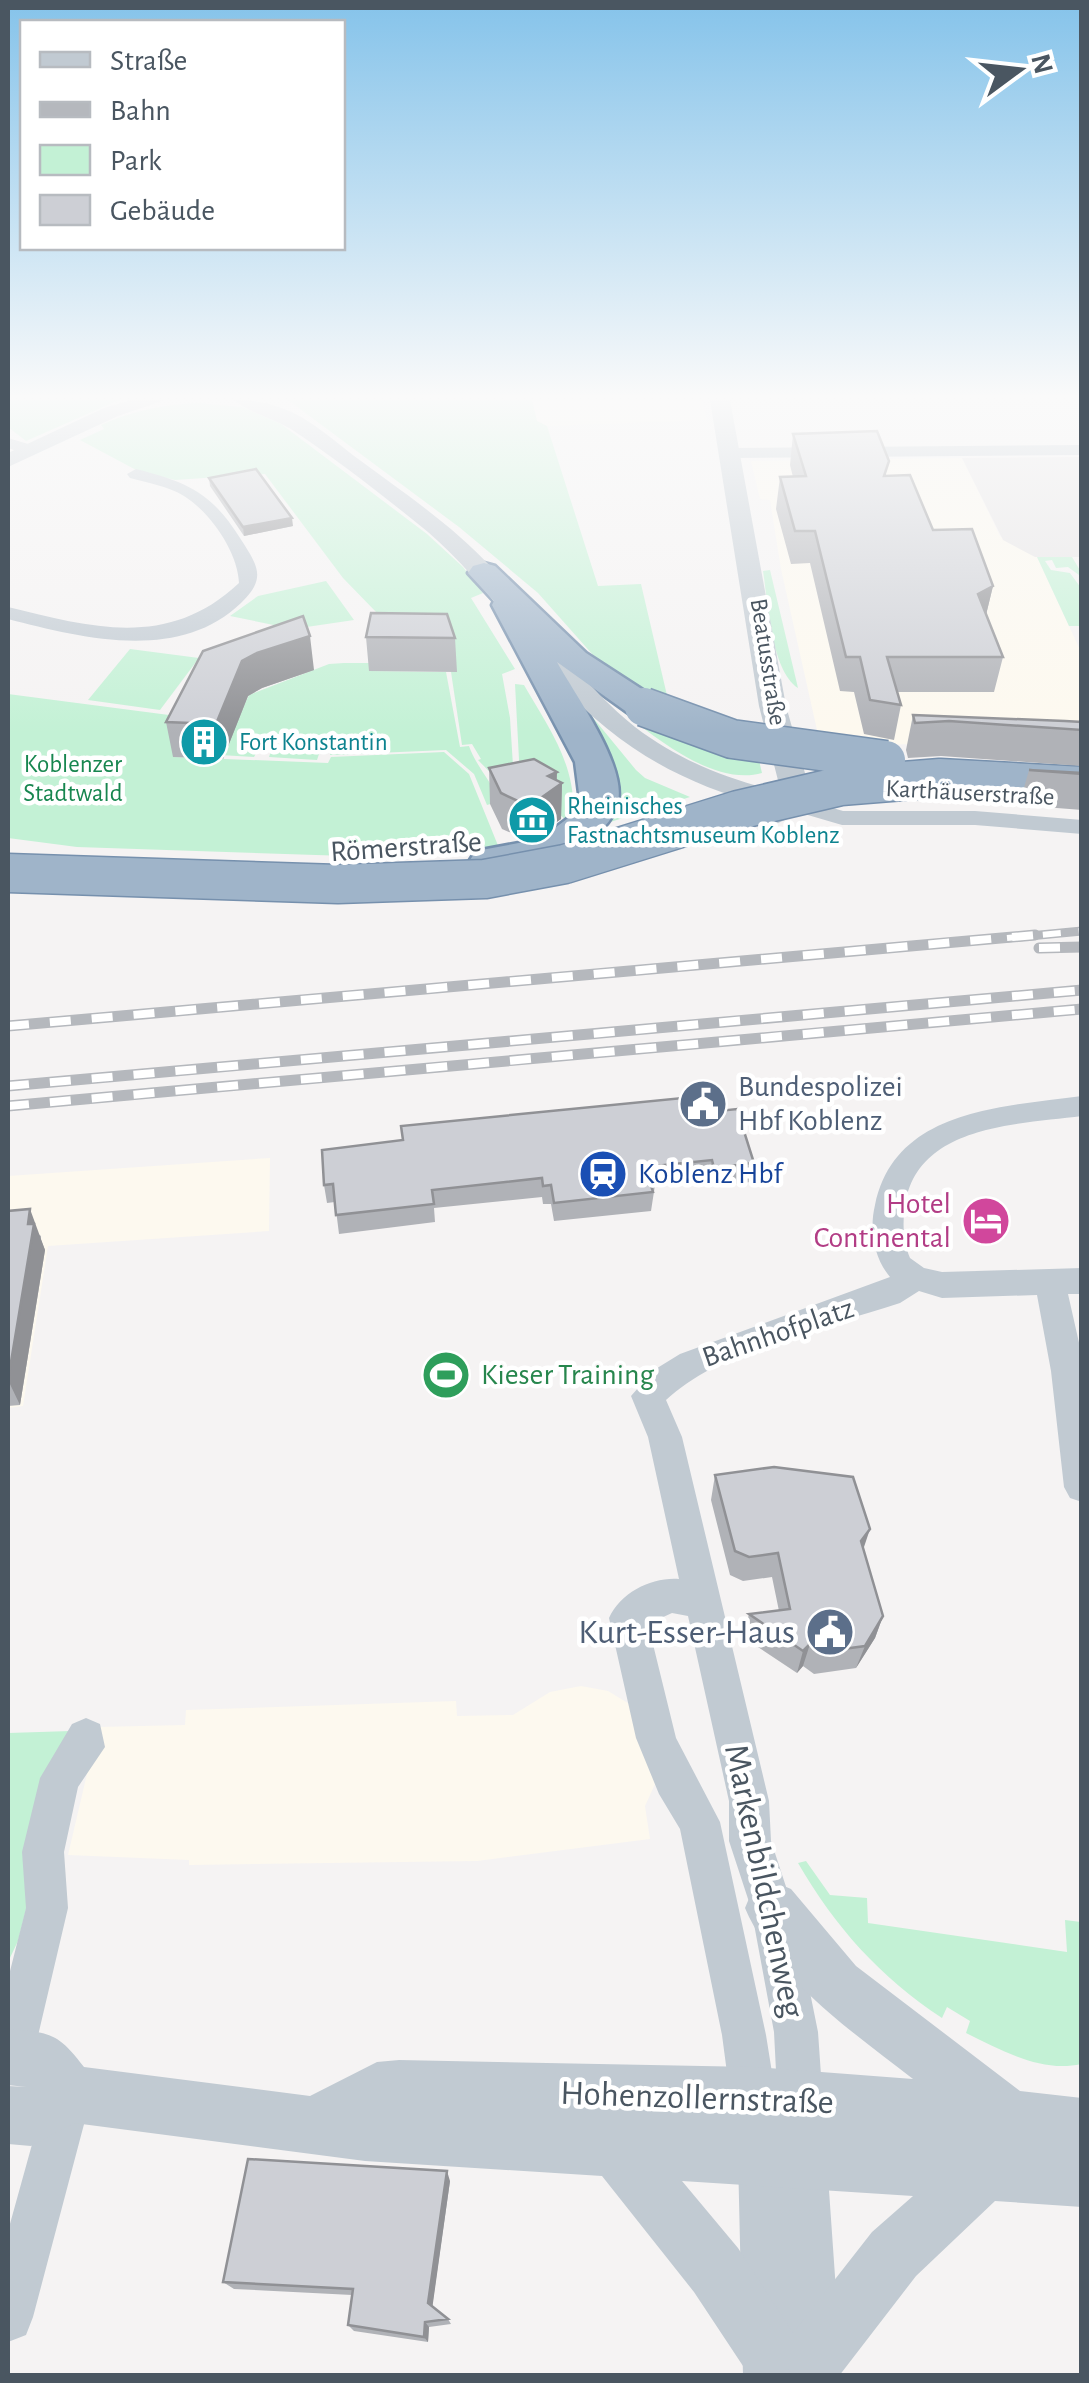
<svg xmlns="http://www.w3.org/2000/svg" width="1089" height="2383" viewBox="0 0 1089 2383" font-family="'Alegreya Sans',sans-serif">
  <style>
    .commercial { fill: #fdf9ef }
    .education { fill: #e6e4e5 }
    .green { fill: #c3f1d5 }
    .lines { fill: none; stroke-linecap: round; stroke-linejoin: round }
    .trunk-casing { stroke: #7690ad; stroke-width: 5 }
    .minor { fill: #c1cad2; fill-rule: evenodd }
    .tertiary { fill: #c1cad2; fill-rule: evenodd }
    .trunk { fill: #9fb4c9; fill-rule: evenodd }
    .rail-far1-casing { stroke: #b5b8bd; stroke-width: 9 }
    .rail-casing { stroke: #b5b8bd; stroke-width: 11 }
    .rail-far1 { stroke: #fff; stroke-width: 6; stroke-dasharray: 18; stroke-linecap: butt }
    .rail { stroke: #fff; stroke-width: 8; stroke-dasharray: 21; stroke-linecap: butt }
    .trunk-bridge-casing { stroke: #7690ad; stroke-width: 41; stroke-linecap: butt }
    .trunk-bridge { stroke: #9fb4c9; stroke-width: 38 }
    .wall { fill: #b0b2b7 }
    .shaded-wall { fill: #909195 }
    .building { fill: #cdcfd5; stroke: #909195; stroke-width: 2.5 }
    .labels { text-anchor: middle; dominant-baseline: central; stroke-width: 9; stroke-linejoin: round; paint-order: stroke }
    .far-street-label { font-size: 25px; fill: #4a5661; stroke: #fff }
    .far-culture-label { font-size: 25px; fill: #0d838f; stroke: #fff; text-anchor: start }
    .far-park-label { font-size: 25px; fill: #17864f; stroke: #fff }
    .street-label { font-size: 30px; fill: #4a5661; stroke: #fff }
    .service-label { font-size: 30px; fill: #4e5e75; stroke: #fff; text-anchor: start }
    .transit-label { font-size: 30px; fill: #164399; stroke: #fff; text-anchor: start }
    .hotel-label { font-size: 30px; fill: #b23c85; stroke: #fff; text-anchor: end }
    .leisure-label { font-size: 30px; fill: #27864d; stroke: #fff; text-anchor: start }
    .near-service-label { font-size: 35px; fill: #4e5e75; stroke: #fff; text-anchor: end }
    .near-street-label { font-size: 35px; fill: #4a5661; stroke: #fff }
  </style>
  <rect width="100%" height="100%" fill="#f5f3f3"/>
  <path class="commercial" d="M532,400H702L707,420L547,426L537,422Z
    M962,458L1000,536L1037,557L1081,652V745L812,744L817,730L781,569L770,500L760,499L751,461Z
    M270,1158L269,1231L48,1246L23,1406L8,1408V1176Z
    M581,1686L608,1691L631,1705L655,1784L645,1806L650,1839L477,1861L189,1865V1860L68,1855L98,1727L185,1725L186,1710L456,1701L457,1716L513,1715L550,1692Z"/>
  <path class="education" d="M1081,457V557H1035L1003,540L962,458Z"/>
  <path class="green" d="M8,400H119L26,441L8,427Z
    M288,400H532L537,421L547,426L598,586L641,584L669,704L640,689L593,655L538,593L459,527Z
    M198,403L242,407L281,424L427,534L463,567L483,593L471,598L515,669L502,674L510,718L515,798L478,760L481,759L472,744L462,745L451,672L377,613L343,578L265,474L175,480L138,471L80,440L104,429L101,425C132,411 164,404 198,403Z
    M1037,557H1072L1081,572L1079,575L1068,567L1056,568L1052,560L1045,561L1051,570L1070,573L1081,588V626H1069Z
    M770,570L798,688C771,670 768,602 763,571Z
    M326,581L354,620L293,629L230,616L258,596Z
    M130,649L199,658L160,710L88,700Z
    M344,663H371L370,671L446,672L460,747L469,746C475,764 490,780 500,801L487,805L474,774L446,750L330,755L332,746L306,744L328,748L327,754H319L317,760L269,757L271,751H260L263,744H288L262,742L254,757L220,755L249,695L329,664Z
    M515,684L524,685C550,730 580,770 572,825L553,809L521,797Z
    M8,694L192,718L174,757L328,763L331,757L444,752L469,774L499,848L454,853L347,856L77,847L8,838Z
    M603,695L757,752L762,773C710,788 641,727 603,695Z
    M576,697L636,770L645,778L690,797L604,824Z
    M71,1731L18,1941L8,1962V1733Z
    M806,1861L830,1895L867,1898L868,1923L1067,1952L1065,1920L1081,1922V2064C1041,2073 1001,2050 966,2033L970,2021L947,2007L942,2018C880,1977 835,1927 798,1863Z"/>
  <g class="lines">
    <g class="trunk-casing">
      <path id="trunk" d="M484,563L495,566L586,653L657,699L662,707L657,715L644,718L631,715L557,662C575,695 626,764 618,802C613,825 590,840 573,853C555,866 497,874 476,869L470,860L476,851L540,839L571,816L580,801L575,762L492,605L494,601L468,573L473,566Z"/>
    </g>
    <path class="minor" d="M8,438L35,446L37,450L29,455L8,448Z
      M1082,445V455L732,458L723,453L732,448Z
      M136,469C187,482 211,492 240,538C258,566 267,578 241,603C179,663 81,638 8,619V607C93,628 169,649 239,583C238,552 210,512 184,496C168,486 148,483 130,478L127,474Z
      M799,798L843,811H975L1082,820V834L975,825H842L801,813L778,823L766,816Z
      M1082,1096V1116C1022,1124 925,1124 907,1196C902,1217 902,1239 910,1258L924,1268L942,1272L1082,1268V1294H1068L1082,1356V1502L1070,1498L1064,1487L1051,1371L1037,1295L942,1298L919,1291L900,1303C828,1327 723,1347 666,1400L682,1437L769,1801L771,1841L793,1908L818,2032L840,2348L833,2366L815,2373L797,2366L793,2355V2376H743L738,2156L722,2035L680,1829L659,1794L636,1738L609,1618C621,1592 652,1577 679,1579L648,1437L631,1396L654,1370L680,1354L890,1277C874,1258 869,1230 875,1205C895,1109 1002,1107 1082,1096ZM672,1613L688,1616L729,1801V1841L751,1908L774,2032L778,2110L766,2035L720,1822L676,1738L648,1624Z
      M86,1718L100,1724L105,1747L78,1787L64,1852L68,1908L33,2057L26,2073L10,2080L8,1979L26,1908L22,1852L40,1778L72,1724Z
      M69,2071L85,2078L92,2094L33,2317L26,2335L8,2342V2231L46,2094L53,2078Z"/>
    <path class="tertiary" d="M131,400H165L118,416L8,467V453L104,408Z
      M234,400C293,400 317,428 361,461C407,495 453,526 492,568C540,621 579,682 635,727C678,760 729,780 781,792L759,706L710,400H730L786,706L814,805L809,811L799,814C702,793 624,757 558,681C515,630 478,575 428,532C385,497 340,462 294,431C276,419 249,413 234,400Z
      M772,1881L791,1889L856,1966L1020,2091L1082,2098V2207L995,2201L916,2276L839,2376H792L789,2369L760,2376L745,2369L694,2292L602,2176L365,2161L74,2123L31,2146L8,2144V2086L26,2087L8,2085V2029C51,2033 57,2032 84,2067L310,2096L377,2062L399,2060L754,2067L913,2079C854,2033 775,1979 745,1908L753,1889ZM682,2181L913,2196L872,2232L793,2333L738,2248Z"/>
    <use href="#trunk" class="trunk"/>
    <g class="rail-far1-casing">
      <path id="rail-far1" d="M1007,938L1082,931"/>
    </g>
    <g class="rail-casing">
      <path id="rail" d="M1039,948L1082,947
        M8,1026L1035,935
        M8,1086L1082,990
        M8,1106L1082,1009"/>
    </g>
    <use href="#rail-far1" class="rail-far1"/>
    <use href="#rail" class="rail"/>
    <g class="trunk-bridge-casing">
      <path id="trunk-bridge" d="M644,707L732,739L886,760
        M8,873L338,884L485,879L565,864L738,810L841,786L940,778L1082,786"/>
    </g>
    <use href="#trunk-bridge" class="trunk-bridge"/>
  </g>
  <path class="wall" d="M793,434L886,476L933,530L993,586L986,615L1003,657L994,692H897L901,705L894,740L864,734L854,692L840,691L810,563L791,564L776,509L780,477H793L790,465Z
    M209,478L293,526L244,536L210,486Z
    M366,637L455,638L457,672L369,671Z
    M203,651L314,670L262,688L248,696L223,759L173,757L166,722Z
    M913,715L1082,722V766L941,756L908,758L906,750Z
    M489,768L557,772V780L562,783L561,819L538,835L523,838L502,829L490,804Z
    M1029,770L1082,773V810L1019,805Z
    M719,1111L754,1163L751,1182L712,1186L709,1179L655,1185L651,1211L554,1221L551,1204H543L542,1197L434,1208L435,1222L339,1234L335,1202L327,1203L324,1185Z
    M8,1211L41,1236V1240L45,1250L20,1405L8,1406Z
    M715,1475L863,1550L883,1616L875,1638L856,1668L814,1674L803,1666L797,1673L743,1637L749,1614L779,1611L772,1577L743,1581L730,1575L711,1500Z
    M450,2181L432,2307L448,2319L451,2324L429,2327L428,2342L354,2331L348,2325L352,2295L234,2289L223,2282Z"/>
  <path class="shaded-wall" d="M292,518L293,526L244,536L243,527Z
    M993,586L985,619L978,594Z
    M310,636L314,670L262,688L248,696L223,759L216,724L242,661L257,653Z
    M557,772L556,787L562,783L561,819L538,835L523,838L522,803L548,776Z
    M30,1209L45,1250L20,1405L8,1380Z
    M870,1529L862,1553L861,1541Z
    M883,1616L875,1638L856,1668L865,1646Z
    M810,1644L803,1666L797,1673L803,1651Z
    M447,2171L450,2181L432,2310L428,2303Z
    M425,2322L429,2327L428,2342L424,2337Z"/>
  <path class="building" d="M877,431L889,461L884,476L910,475L933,530L972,529L993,586L978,594L1003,657H887L901,705L870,700L860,657H846L815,531H795L780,477L806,476L793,434Z
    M256,469L292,518L243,527L209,478Z
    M371,613L447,614L455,638L366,637Z
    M303,616L310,636L257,653L242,661L216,724L166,722L203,651Z
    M913,715L1065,721L1082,722V730L949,721L915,723Z
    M534,759L557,772L548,776L562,783L538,800L522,803L501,793L489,768Z
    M1029,770L1082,773V774Z
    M713,1095L719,1111L737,1109L754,1163L714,1168L712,1160L654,1166L656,1175L648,1176L653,1192L554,1203L551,1185L543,1186L542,1178L432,1190L434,1204L336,1215L333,1184L324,1185L322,1150L403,1140L401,1126Z
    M30,1209L28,1224H34L8,1380V1211Z
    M774,1467L853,1477L870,1529L861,1541L883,1616L865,1646L821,1652L810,1644L803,1651L749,1614L790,1609L778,1553L749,1557L735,1551L715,1475Z
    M248,2159L447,2171L428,2303L448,2319L425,2322L424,2337L348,2325L353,2289L223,2282Z"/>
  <linearGradient id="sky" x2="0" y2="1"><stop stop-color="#85c3ea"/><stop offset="0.54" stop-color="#fafafa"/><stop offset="1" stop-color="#fafafa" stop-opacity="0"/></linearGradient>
  <rect width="1089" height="734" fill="url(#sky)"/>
  <defs>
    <g id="building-disc" transform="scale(2.5)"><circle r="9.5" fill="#0f9aa8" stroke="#fff"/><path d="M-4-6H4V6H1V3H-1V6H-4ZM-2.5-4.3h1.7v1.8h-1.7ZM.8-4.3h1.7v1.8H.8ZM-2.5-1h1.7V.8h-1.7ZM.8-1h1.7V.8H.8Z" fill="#fff"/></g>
    <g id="museum-disc" transform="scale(2.5)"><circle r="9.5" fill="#0f9aa8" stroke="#fff"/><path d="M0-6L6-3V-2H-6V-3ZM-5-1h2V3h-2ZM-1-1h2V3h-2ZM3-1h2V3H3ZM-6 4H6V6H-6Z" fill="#fff"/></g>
    <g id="civic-disc" transform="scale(2.5)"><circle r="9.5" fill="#5c6f8a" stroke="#fff"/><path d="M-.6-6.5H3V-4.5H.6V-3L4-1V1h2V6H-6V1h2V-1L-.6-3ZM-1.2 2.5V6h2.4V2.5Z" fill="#fff"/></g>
    <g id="station-disc" transform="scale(2.5)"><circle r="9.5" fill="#1a4fb4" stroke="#fff"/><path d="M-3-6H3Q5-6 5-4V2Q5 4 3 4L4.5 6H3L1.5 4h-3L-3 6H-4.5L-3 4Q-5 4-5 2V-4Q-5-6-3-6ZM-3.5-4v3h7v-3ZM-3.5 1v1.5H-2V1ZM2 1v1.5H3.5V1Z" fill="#fff"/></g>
    <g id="hotel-disc" transform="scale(2.5)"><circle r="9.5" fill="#d1479c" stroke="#fff"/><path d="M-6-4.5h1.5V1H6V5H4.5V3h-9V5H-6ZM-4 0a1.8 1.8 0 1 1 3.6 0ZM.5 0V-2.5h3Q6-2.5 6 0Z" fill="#fff"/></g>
    <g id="stadium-disc" transform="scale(2.5)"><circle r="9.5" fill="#2e9e5b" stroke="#fff"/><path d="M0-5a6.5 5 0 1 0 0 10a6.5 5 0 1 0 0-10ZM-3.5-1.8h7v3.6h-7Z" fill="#fff"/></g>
  </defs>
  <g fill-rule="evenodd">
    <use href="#building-disc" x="204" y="742"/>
    <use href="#museum-disc" x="532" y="820"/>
    <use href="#civic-disc" x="703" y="1104"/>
    <use href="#station-disc" x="603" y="1174"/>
    <use href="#hotel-disc" x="986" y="1221"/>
    <use href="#stadium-disc" x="446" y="1375"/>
    <use href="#civic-disc" x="830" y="1632"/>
  </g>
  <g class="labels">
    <g class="far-street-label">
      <text transform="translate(768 662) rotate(81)">Beatusstraße</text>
      <text transform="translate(970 793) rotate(3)">Karthäuserstraße</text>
    </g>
    <g class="far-culture-label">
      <text x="239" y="742">Fort Konstantin</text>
      <text x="567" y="806">Rheinisches<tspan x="567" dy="29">Fastnachtsmuseum Koblenz</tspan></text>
    </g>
    <g class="far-park-label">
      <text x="73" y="764">Koblenzer<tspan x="73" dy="29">Stadtwald</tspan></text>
    </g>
    <g class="street-label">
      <text transform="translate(406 847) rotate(-4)">Römerstraße</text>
      <text transform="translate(778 1333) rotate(-19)">Bahnhofplatz</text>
    </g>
    <g class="service-label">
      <text x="738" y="1087">Bundespolizei<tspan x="738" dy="34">Hbf Koblenz</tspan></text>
    </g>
    <g class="transit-label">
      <text x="638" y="1174">Koblenz Hbf</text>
    </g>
    <g class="hotel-label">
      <text x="951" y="1204">Hotel<tspan x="951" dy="34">Continental</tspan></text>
    </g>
    <g class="leisure-label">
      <text x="481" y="1375">Kieser Training</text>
    </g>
    <g class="near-service-label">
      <text x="795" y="1632">Kurt-Esser-Haus</text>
    </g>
    <g class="near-street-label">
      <text transform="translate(764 1881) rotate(78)">Markenbildchenweg</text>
      <text transform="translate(697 2098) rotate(2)">Hohenzollernstraße</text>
    </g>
  </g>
  <rect width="1089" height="2383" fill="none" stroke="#4a5661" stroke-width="20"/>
  <rect x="20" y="20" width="325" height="230" fill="#ffffff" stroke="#b7bbc0" stroke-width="2.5"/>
  <rect x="40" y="52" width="50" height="15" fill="#c1cad2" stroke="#b7bbc0" stroke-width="2.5"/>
  <text x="110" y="70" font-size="30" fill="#4a5661">Straße</text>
  <rect x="40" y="102" width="50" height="15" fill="#b5b8bd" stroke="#b7bbc0" stroke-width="2.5"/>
  <text x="110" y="120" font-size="30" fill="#4a5661">Bahn</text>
  <rect x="40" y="145" width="50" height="30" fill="#c3f1d5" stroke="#b7bbc0" stroke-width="2.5"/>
  <text x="110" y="170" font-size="30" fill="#4a5661">Park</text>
  <rect x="40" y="195" width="50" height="30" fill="#cdcfd5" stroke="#b7bbc0" stroke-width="2.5"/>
  <text x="110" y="220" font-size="30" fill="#4a5661">Gebäude</text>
  <g transform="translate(1019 70) rotate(75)" stroke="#ffffff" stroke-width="8" paint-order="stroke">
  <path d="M0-8L18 38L0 25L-18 38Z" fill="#4a5661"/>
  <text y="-15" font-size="28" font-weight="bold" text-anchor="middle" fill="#4a5661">N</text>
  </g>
</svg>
